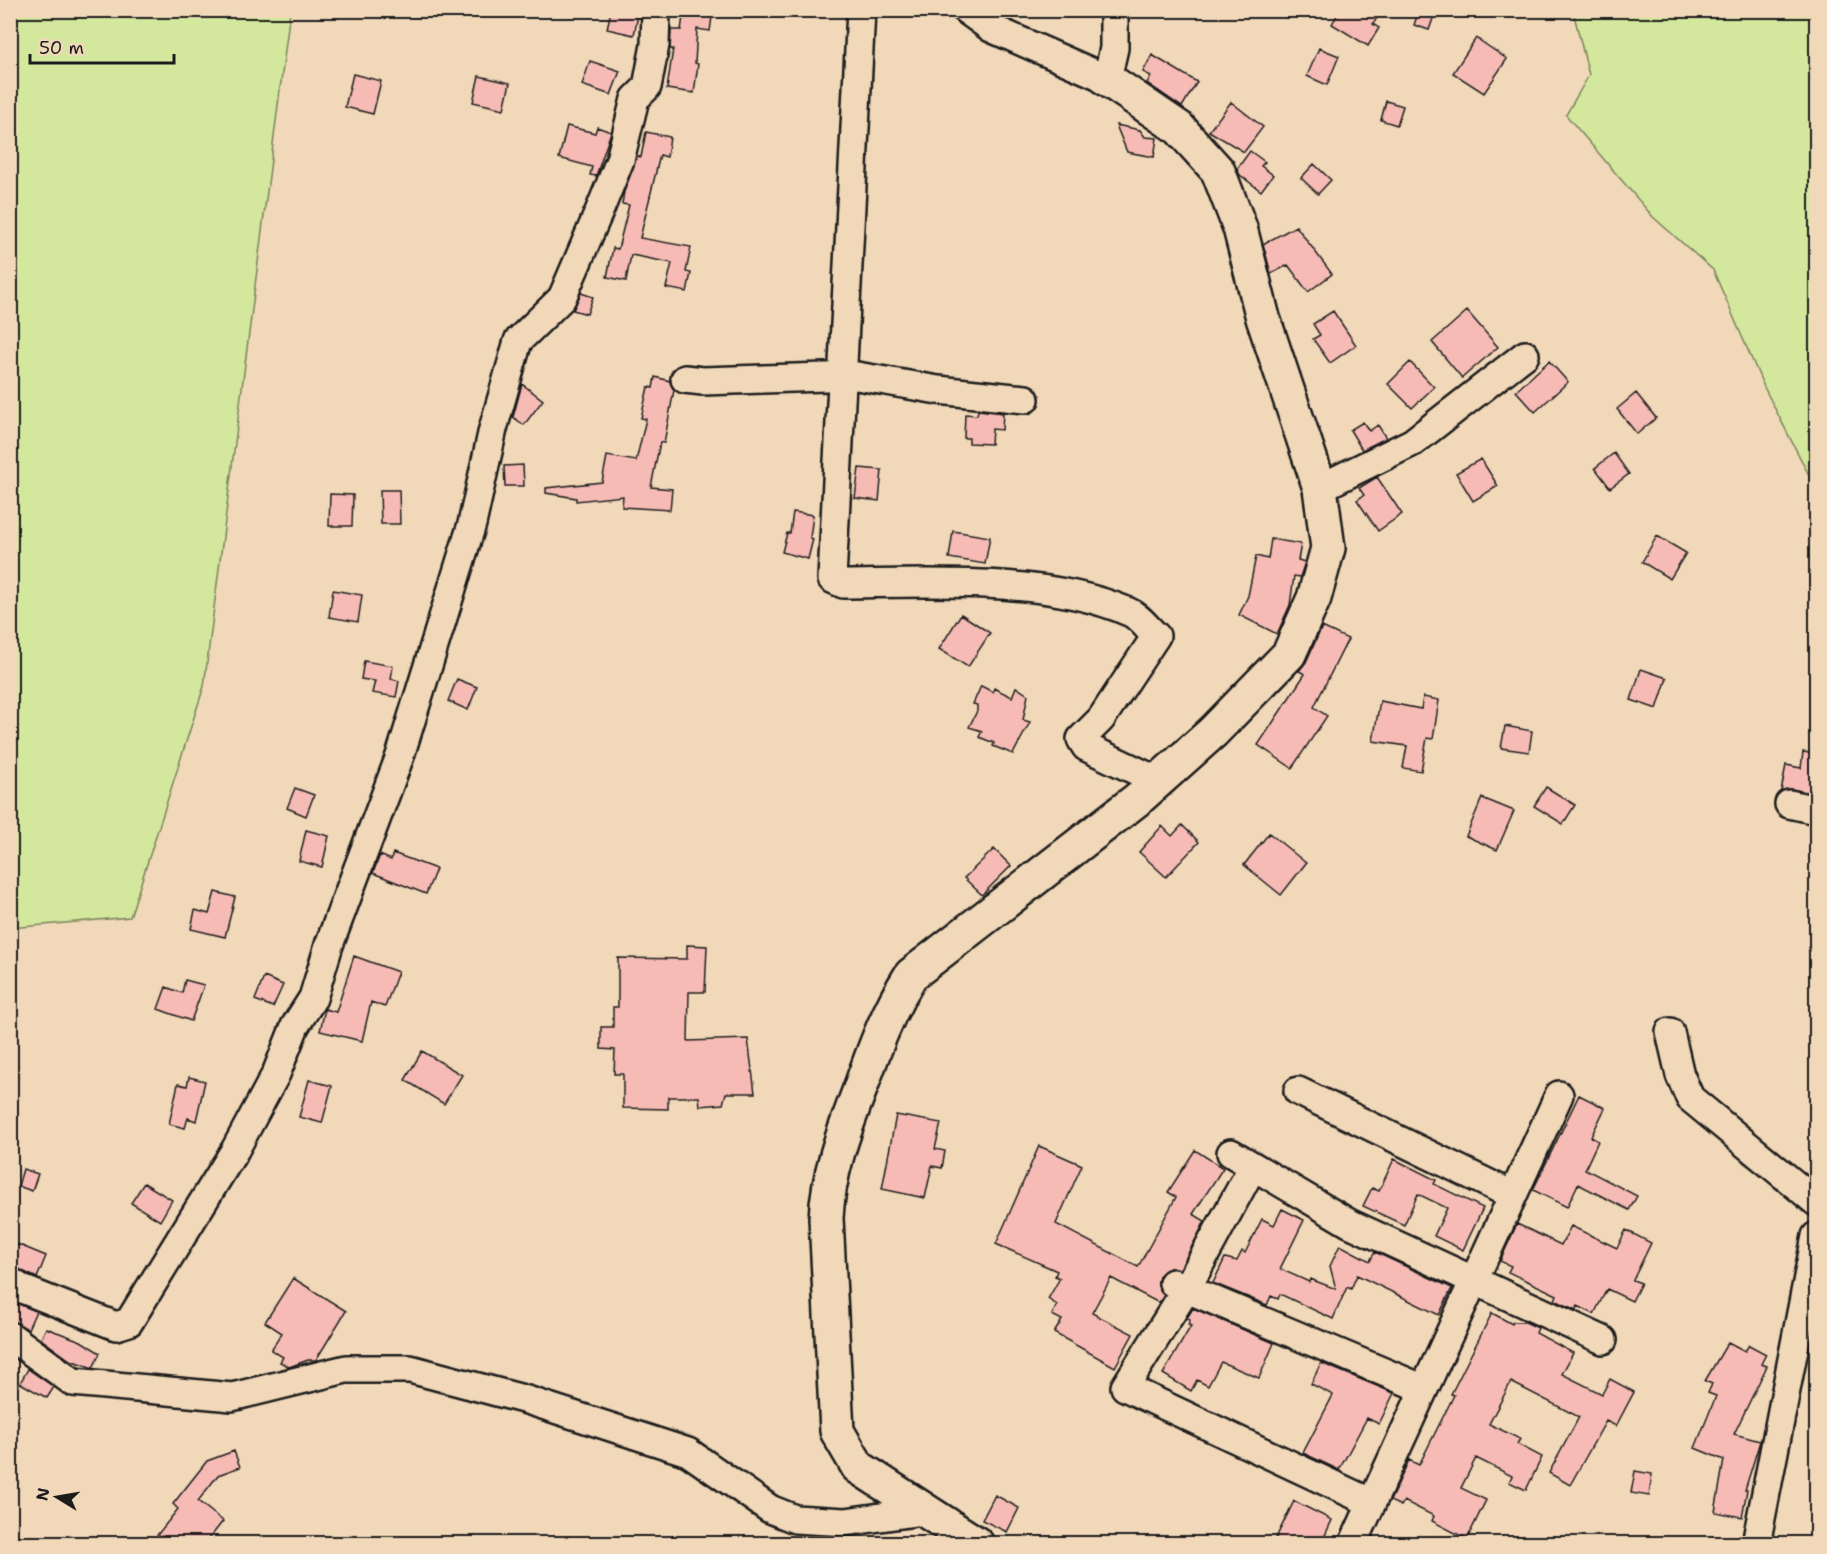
<svg xmlns="http://www.w3.org/2000/svg" width="1827" height="1554" viewBox="0 0 1827 1554" font-family="'Shantell Sans',sans-serif">
  <style>
    .green { fill: #d3e89d; stroke: #78825c; stroke-width: 1.5 }
    .building { fill: #f7bbb6; stroke: #1c1c1c; stroke-width: 1.5 }
    .lines { fill: none; stroke-linecap: round; stroke-linejoin: round }
    .minor-casing { stroke: #1c1c1c; stroke-width: 32 }
    .major-casing { stroke: #1c1c1c; stroke-width: 38 }
    .minor { stroke: #f1d8b9; stroke-width: 27 }
    .major { stroke: #f1d8b9; stroke-width: 33 }
  </style>
  <rect width="100%" height="100%" fill="#f1d8b9"/>
  <filter id="ink" filterUnits="userSpaceOnUse"><feTurbulence type="fractalNoise" baseFrequency=".0167" numOctaves="2"/><feDisplacementMap in="SourceGraphic" scale="12" xChannelSelector="R" yChannelSelector="G"/><feConvolveMatrix kernelMatrix="1 2 1 2 8 2 1 2 1" color-interpolation-filters="sRGB"/></filter>
  <g filter="url(#ink)">
    <path class="green" d="M11,10L290,11L204,686L130,917L11,928Z
      M322,11H450L448,19Z
      M1573,11H1816V489L1764,387L1713,270L1653,217L1566,115L1589,75Z"/>
    <path class="building" d="M611,10H639L634,35L607,29Z
      M684,10H713L710,31L697,29L695,63L698,64L694,93L667,89L673,49H670L671,30H681Z
      M1340,10H1382L1373,24L1379,28L1368,46L1332,24Z
      M1419,10H1436L1429,30L1414,25Z
      M1476,38L1507,59L1484,93L1453,73Z
      M1319,48L1339,56L1327,85L1307,76Z
      M1152,55L1197,82L1182,107L1147,83L1151,76L1143,72Z
      M590,61L620,71L611,95L582,85Z
      M353,74L381,81L373,114L345,107Z
      M479,76L510,83L504,109L473,102Z
      M1386,101L1403,106L1397,125L1381,120Z
      M1231,102L1263,127L1244,152L1209,131Z
      M1116,125L1140,130L1145,137L1157,138L1154,157L1127,152Z
      M567,126L595,133L597,127L611,132L596,176L590,175L592,167L559,158Z
      M646,132L670,137L667,157L660,155L640,238L691,247L686,272L691,273L687,292L666,288L672,263L631,255L626,281L607,277L613,248L618,249L629,205L622,204L624,192L637,156L641,157Z
      M1250,151L1265,162L1261,166L1273,175L1261,191L1240,175L1237,169Z
      M1314,164L1331,180L1318,194L1301,178Z
      M1296,226L1332,274L1308,292L1288,265L1271,274L1263,244Z
      M581,293L593,297L587,314L573,310Z
      M1333,311L1356,345L1330,363L1313,339L1320,335L1313,324Z
      M1467,311L1498,347L1462,378L1432,342Z
      M1549,361L1568,382L1535,412L1516,391Z
      M1410,362L1434,387L1412,408L1388,384Z
      M655,377L670,381L674,390L664,443L660,442L651,487L672,489L670,510L622,507L623,496L576,501V498L546,493V488L602,482L607,456L636,461L646,419L641,418L648,387L653,388Z
      M522,384L543,400L524,425L513,417Z
      M1636,393L1656,418L1637,434L1617,409Z
      M978,410L1003,413L1002,430L992,429L991,444L969,443V438H964L965,414L977,415Z
      M1363,422L1369,431L1378,425L1386,438L1362,450L1350,430Z
      M1614,453L1629,474L1610,488L1595,468Z
      M1481,459L1498,486L1473,501L1456,473Z
      M523,465L524,486H505L504,466Z
      M859,468L882,470L879,501L855,498Z
      M1377,477L1402,514L1378,531L1357,500L1364,495L1359,488Z
      M380,490H399L400,524H381Z
      M330,494L353,495L352,526H329Z
      M793,512L813,515L810,538L813,539L808,559L782,552L787,533H790Z
      M953,531L990,537L985,564L949,558Z
      M1657,536L1686,553L1670,579L1642,562Z
      M1271,539L1301,544L1298,560L1305,562L1300,577L1294,576L1290,605L1277,634L1239,615L1248,596L1256,556L1268,559Z
      M333,590L362,595L358,622L329,617Z
      M961,614L990,633L968,667L939,649Z
      M1322,627L1348,639L1314,707L1327,716L1292,768L1258,745L1305,674L1299,671L1306,662Z
      M364,661L393,666L391,679L399,681L396,697L372,693L375,681L361,679Z
      M1641,669L1667,678L1657,709L1631,700Z
      M457,679L477,687L468,710L448,701Z
      M981,686L993,692L994,688L1012,697L1016,687L1028,695L1023,720L1030,722L1013,754L993,746L994,743L979,737L982,731L969,727L977,711V705L973,704Z
      M1423,697L1439,700L1433,739L1427,738L1421,771L1403,768L1407,746L1373,741L1380,701L1421,709Z
      M1505,726L1532,731L1529,752L1501,748Z
      M1803,752L1816,754V794L1792,789L1781,791L1786,765L1801,768Z
      M1546,787L1575,805L1563,824L1534,806Z
      M295,788L314,795L306,816L287,808Z
      M1482,798L1514,811L1497,850L1466,836Z
      M1182,825L1199,842L1166,877L1139,852L1162,826L1172,836Z
      M306,830L329,836L322,867L299,861Z
      M1269,833L1306,863L1281,895L1244,865Z
      M994,849L1011,866L982,895L964,878Z
      M393,853L436,869L426,894L373,873L380,855L391,860Z
      M215,892L235,897L225,937L191,929L195,910L209,914Z
      M687,945L707,946L705,992H689L688,1041L748,1039L755,1093H726L723,1104L700,1106L699,1097H668V1109L623,1108V1074H614L615,1050L601,1049V1027H613V1007H618V958L687,959Z
      M354,956L398,972L385,1007L371,1002L362,1041L320,1031L325,1009L336,1012Z
      M264,977L283,985L273,1007L255,1000Z
      M185,980L204,985L191,1021L158,1009L166,987L182,993Z
      M422,1051L462,1075L444,1104L405,1080Z
      M189,1077L205,1081L196,1121L188,1118L185,1128L169,1124L178,1084L187,1086Z
      M309,1080L332,1086L322,1123L299,1117Z
      M1579,1095L1605,1108L1591,1137L1598,1141L1585,1169L1637,1196L1629,1210L1578,1184L1567,1207L1533,1190Z
      M896,1115L941,1123L935,1149L945,1151L942,1168L932,1166L925,1198L882,1189Z
      M1039,1146L1082,1165L1056,1224L1138,1267L1176,1197L1168,1192L1195,1150L1223,1168L1193,1214L1205,1221L1180,1269L1170,1268L1159,1276L1158,1286L1164,1295L1159,1303L1111,1278L1092,1313L1133,1334L1115,1367L1054,1333L1062,1320L1052,1315L1057,1305L1048,1299L1060,1278L1055,1276L1057,1271L996,1244Z
      M1394,1159L1436,1180L1434,1184L1483,1208L1463,1250L1434,1236L1447,1208L1418,1194L1404,1225L1363,1206L1372,1188L1379,1191Z
      M23,1169L38,1174L32,1191L18,1186Z
      M144,1183L172,1200L160,1221L131,1203Z
      M1282,1209L1304,1220L1280,1269L1309,1282L1310,1279L1336,1289L1330,1266L1340,1245L1370,1261L1375,1252L1452,1288L1439,1315L1357,1275L1351,1289L1347,1287L1333,1319L1280,1294L1278,1299L1271,1296L1267,1305L1213,1283L1225,1258L1237,1261L1242,1251L1245,1253L1262,1219L1274,1225Z
      M1517,1224L1561,1245L1571,1226L1617,1248L1626,1230L1651,1243L1633,1280L1641,1283L1632,1301L1607,1289L1594,1314L1578,1306L1576,1310L1555,1300L1557,1295L1508,1272L1511,1266L1500,1261Z
      M17,1244L46,1256L37,1278L10,1265Z
      M293,1278L346,1311L316,1360H308L289,1367L280,1362L283,1357L271,1350L282,1333L265,1322Z
      M10,1300L36,1311L28,1329L10,1320Z
      M1193,1308L1274,1343L1259,1378L1221,1362L1208,1386L1197,1380L1191,1391L1163,1374L1191,1326L1188,1325L1190,1320L1187,1318Z
      M1492,1313L1512,1324L1513,1322H1525L1538,1328L1536,1333L1573,1353L1562,1374L1602,1394L1610,1379L1634,1392L1616,1426L1606,1421L1570,1485L1549,1473L1579,1417L1511,1382L1489,1424L1520,1439L1517,1444L1542,1457L1526,1490L1509,1482L1512,1476L1476,1458L1461,1488L1486,1500L1467,1539L1432,1521L1434,1516L1404,1501L1401,1506L1390,1501L1409,1460L1419,1465L1454,1395L1451,1394Z
      M46,1328L81,1341L100,1353L93,1368L70,1360L41,1339Z
      M1728,1342L1745,1351L1749,1345L1766,1354L1761,1364L1767,1366L1734,1434L1760,1441L1745,1490H1747L1742,1517L1715,1512L1724,1460L1695,1448L1716,1396L1708,1393L1712,1384L1705,1381Z
      M1321,1363L1394,1393L1379,1424L1367,1418L1339,1470L1303,1453L1333,1395L1311,1384Z
      M28,1369L54,1387L47,1398L20,1383Z
      M234,1451L240,1467L218,1475L198,1501L223,1521L205,1544H150L178,1509L173,1504L207,1461Z
      M1635,1471L1652,1474L1649,1496L1631,1493Z
      M995,1495L1019,1508L1007,1532L982,1520Z
      M1294,1501L1332,1520L1321,1544H1273Z"/>
    <g class="lines">
      <g class="minor-casing">
        <path id="minor" d="M861,10L832,579L843,584C932,583 1046,576 1129,612C1139,616 1148,629 1156,636L1101,719L1081,739L1086,747L1158,781
          M966,10L991,28L1107,79L1114,48V10
          M685,379L703,381L857,376L938,390L1025,399
          M1320,488L1413,442L1525,355
          M1789,804L1816,810
          M1670,1032L1680,1075L1690,1098L1816,1202
          M1298,1091L1512,1195
          M1231,1153L1349,1223L1603,1340
          M1253,1166L1187,1288L1125,1387L1372,1503
          M10,1281L22,1289L116,1326L129,1322L235,1150L276,1074L295,1026L313,998L329,945L400,756L472,524L493,429L518,341L562,298L601,207L620,160L635,99L647,87L655,45L656,10
          M1173,1283L1424,1389
          M10,1336L73,1382L232,1397L346,1369H410L527,1400L688,1452L770,1509L795,1519L845,1522L923,1511
          M1353,1544L1559,1095
          M1756,1544L1816,1236"/>
      </g>
      <g class="major-casing">
        <path id="major" d="M977,1544L858,1467L837,1431L826,1218C828,1173 844,1131 860,1089C875,1047 887,1013 911,975L1139,798L1213,732L1289,654L1314,598L1328,548L1320,488L1263,318L1240,228L1218,171L1179,128L1107,79"/>
      </g>
      <use href="#minor" class="minor"/>
      <use href="#major" class="major"/>
    </g>
  </g>
  <rect width="1827" height="1554" fill="none" stroke="#f1d8b9" stroke-width="36"/>
  <rect x="18" y="18" width="1791" height="1518" fill="none" stroke="#1c1c1c" stroke-width="2" filter="url(#ink)"/>
  <g transform="translate(57 1497) rotate(281)" stroke="#f1d8b9" stroke-width="4.5" paint-order="stroke">
  <path d="M0-4.5L10 22L0 15L-10 22Z" fill="#1c1c1c"/>
  <text y="-9" font-size="16" font-weight="bold" text-anchor="middle" fill="#1c1c1c">N</text>
  </g>
  <path d="M30 54v9h144v-9" fill="none" stroke="#1c1c1c" stroke-width="3"/>
  <text x="39" y="54" font-size="18" fill="#1c1c1c" stroke="#f1d8b9" stroke-width="4.5" paint-order="stroke">50 m</text>
</svg>
